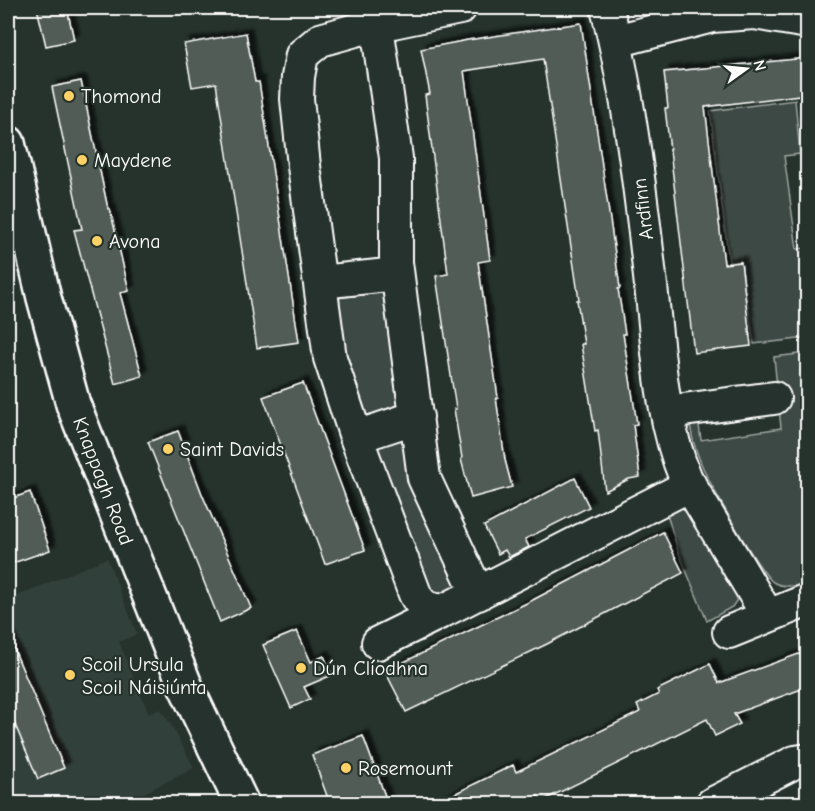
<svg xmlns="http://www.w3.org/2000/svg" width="815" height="811" viewBox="0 0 815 811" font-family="'Comic Neue',sans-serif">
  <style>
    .built { fill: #333f3a }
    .green { fill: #3e4944; stroke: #9ea4a2; stroke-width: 1.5 }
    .building { fill: #515c57; stroke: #fff; stroke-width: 1.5; filter: url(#shadow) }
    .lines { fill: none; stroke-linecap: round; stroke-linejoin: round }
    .minor-casing { stroke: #fff; stroke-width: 36 }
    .major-casing { stroke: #fff; stroke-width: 38 }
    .minor { stroke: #26332d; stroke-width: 32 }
    .major { stroke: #26332d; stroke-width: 33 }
    .poi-dot { fill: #ffd166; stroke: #26332d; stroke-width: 2 }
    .labels { text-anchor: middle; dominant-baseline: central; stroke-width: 4.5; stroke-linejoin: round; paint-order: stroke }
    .poi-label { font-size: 20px; fill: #fff; stroke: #26332d; text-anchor: start }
    .street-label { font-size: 20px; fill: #fff; stroke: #26332d }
  </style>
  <defs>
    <filter id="shadow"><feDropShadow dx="5.5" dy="-5.5" stdDeviation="1.5" flood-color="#0009"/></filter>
  </defs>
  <rect width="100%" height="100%" fill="#26332d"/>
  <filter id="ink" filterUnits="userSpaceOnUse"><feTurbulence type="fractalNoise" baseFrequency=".0167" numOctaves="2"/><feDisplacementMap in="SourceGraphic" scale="12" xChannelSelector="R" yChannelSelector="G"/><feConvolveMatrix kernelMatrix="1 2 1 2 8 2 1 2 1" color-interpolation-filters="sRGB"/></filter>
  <g filter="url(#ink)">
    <path class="built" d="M107,558L137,634L119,642L149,714L160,709L172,726L194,768L124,803H8V600Z"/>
    <path class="green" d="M643,8H678V11L650,20Z
      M795,100L800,154L784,156L797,249L807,248V338L754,344L741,261L729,262L710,111Z
      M388,292L403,403L362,417L351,387L336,298Z
      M807,353L808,580C799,587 783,588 773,582C760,573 708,481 701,463C695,449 690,433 690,418H698L701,440L781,428L774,357Z
      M407,432L463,590L429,598L372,442Z
      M681,507L691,510L739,597L732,607L707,621L678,551L666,511Z"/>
    <path class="building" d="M37,8H67L74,40L46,46Z
      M581,23L620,288L618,289L625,334H623L637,424L633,425L640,477L629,479L605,491L598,430L595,431L581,344H584L577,300H579L543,59L464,71L490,260L478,262L498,398H496L505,460L512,487L471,498L461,459L462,458L454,409H456L436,276L448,274L425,95L430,94L421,49L468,40Z
      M246,33L255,82H259L299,342L257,348L216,83L192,87L184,44Z
      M807,58V94L705,107L724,264L741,262L751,346L694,353L665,108H668L664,72Z
      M81,81L108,209H110L129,291L120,293L142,376L115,384L74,230L82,229L52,87Z
      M303,383L365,550L325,564L263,397Z
      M178,431L202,494L251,608L220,622L148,442Z
      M575,478L589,507L525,539L529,547L509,557L505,550L498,554L484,526Z
      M30,492L50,550L13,563L8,547V500Z
      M663,532L683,573L547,644L406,712L385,671L527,603Z
      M297,631L311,662L324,656L332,675L304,687L310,699L291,708L263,645Z
      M8,635L64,768L38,779L8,708Z
      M807,651V687L734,714L740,724L715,736L707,719L540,802L538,796L523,804H434L513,765L516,772L640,712L637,705L659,694L657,690L710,664L719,683Z
      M363,736L388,804H330L312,755Z"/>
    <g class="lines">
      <g class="minor-casing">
        <path id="minor" d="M460,8L359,29L320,40L302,55L298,77L297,99L304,166L330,358L356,437L415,594C422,608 429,609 443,611L690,485
          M607,8C629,96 640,187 650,277C658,344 660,417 686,479L768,616
          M377,26L396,158V262L424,478L478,594
          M616,41L712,16L754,13L808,22
          M321,282L397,274
          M668,412L774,398
          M356,437L417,417
          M729,632L808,600
          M378,643L443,611
          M712,804L795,762L808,760"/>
      </g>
      <g class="major-casing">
        <path id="major" d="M8,143L44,298L73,404L185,685L242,804"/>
      </g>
      <use href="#minor" class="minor"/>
      <use href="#major" class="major"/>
    </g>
  </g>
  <g class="poi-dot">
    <circle cx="69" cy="96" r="6"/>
    <circle cx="82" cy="160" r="6"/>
    <circle cx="97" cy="241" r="6"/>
    <circle cx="168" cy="449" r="6"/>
    <circle cx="301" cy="668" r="6"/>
    <circle cx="70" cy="675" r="6"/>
    <circle cx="346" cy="768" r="6"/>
  </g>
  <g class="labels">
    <g class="poi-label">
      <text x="81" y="96">Thomond</text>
      <text x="94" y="160">Maydene</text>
      <text x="109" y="241">Avona</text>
      <text x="180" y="449">Saint Davids</text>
      <text x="82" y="664">Scoil Ursula<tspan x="82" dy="23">Scoil Náisiúnta</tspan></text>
      <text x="313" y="668">Dún Clíodhna</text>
      <text x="358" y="768">Rosemount</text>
    </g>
    <g class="street-label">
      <text transform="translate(643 209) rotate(-97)">Ardfinn</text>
      <text transform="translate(103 481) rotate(69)">Knappagh Road</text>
    </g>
  </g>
  <rect width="815" height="811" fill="none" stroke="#26332d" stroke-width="30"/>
  <rect x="15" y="15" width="785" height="781" fill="none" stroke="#fff" stroke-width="2" filter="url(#ink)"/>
  <g transform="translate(746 69) rotate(75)" stroke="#26332d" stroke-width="4.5" paint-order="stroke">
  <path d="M0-4.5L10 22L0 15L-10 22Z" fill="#ffffff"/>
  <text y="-9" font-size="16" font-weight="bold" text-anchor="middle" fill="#ffffff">N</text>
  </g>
</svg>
